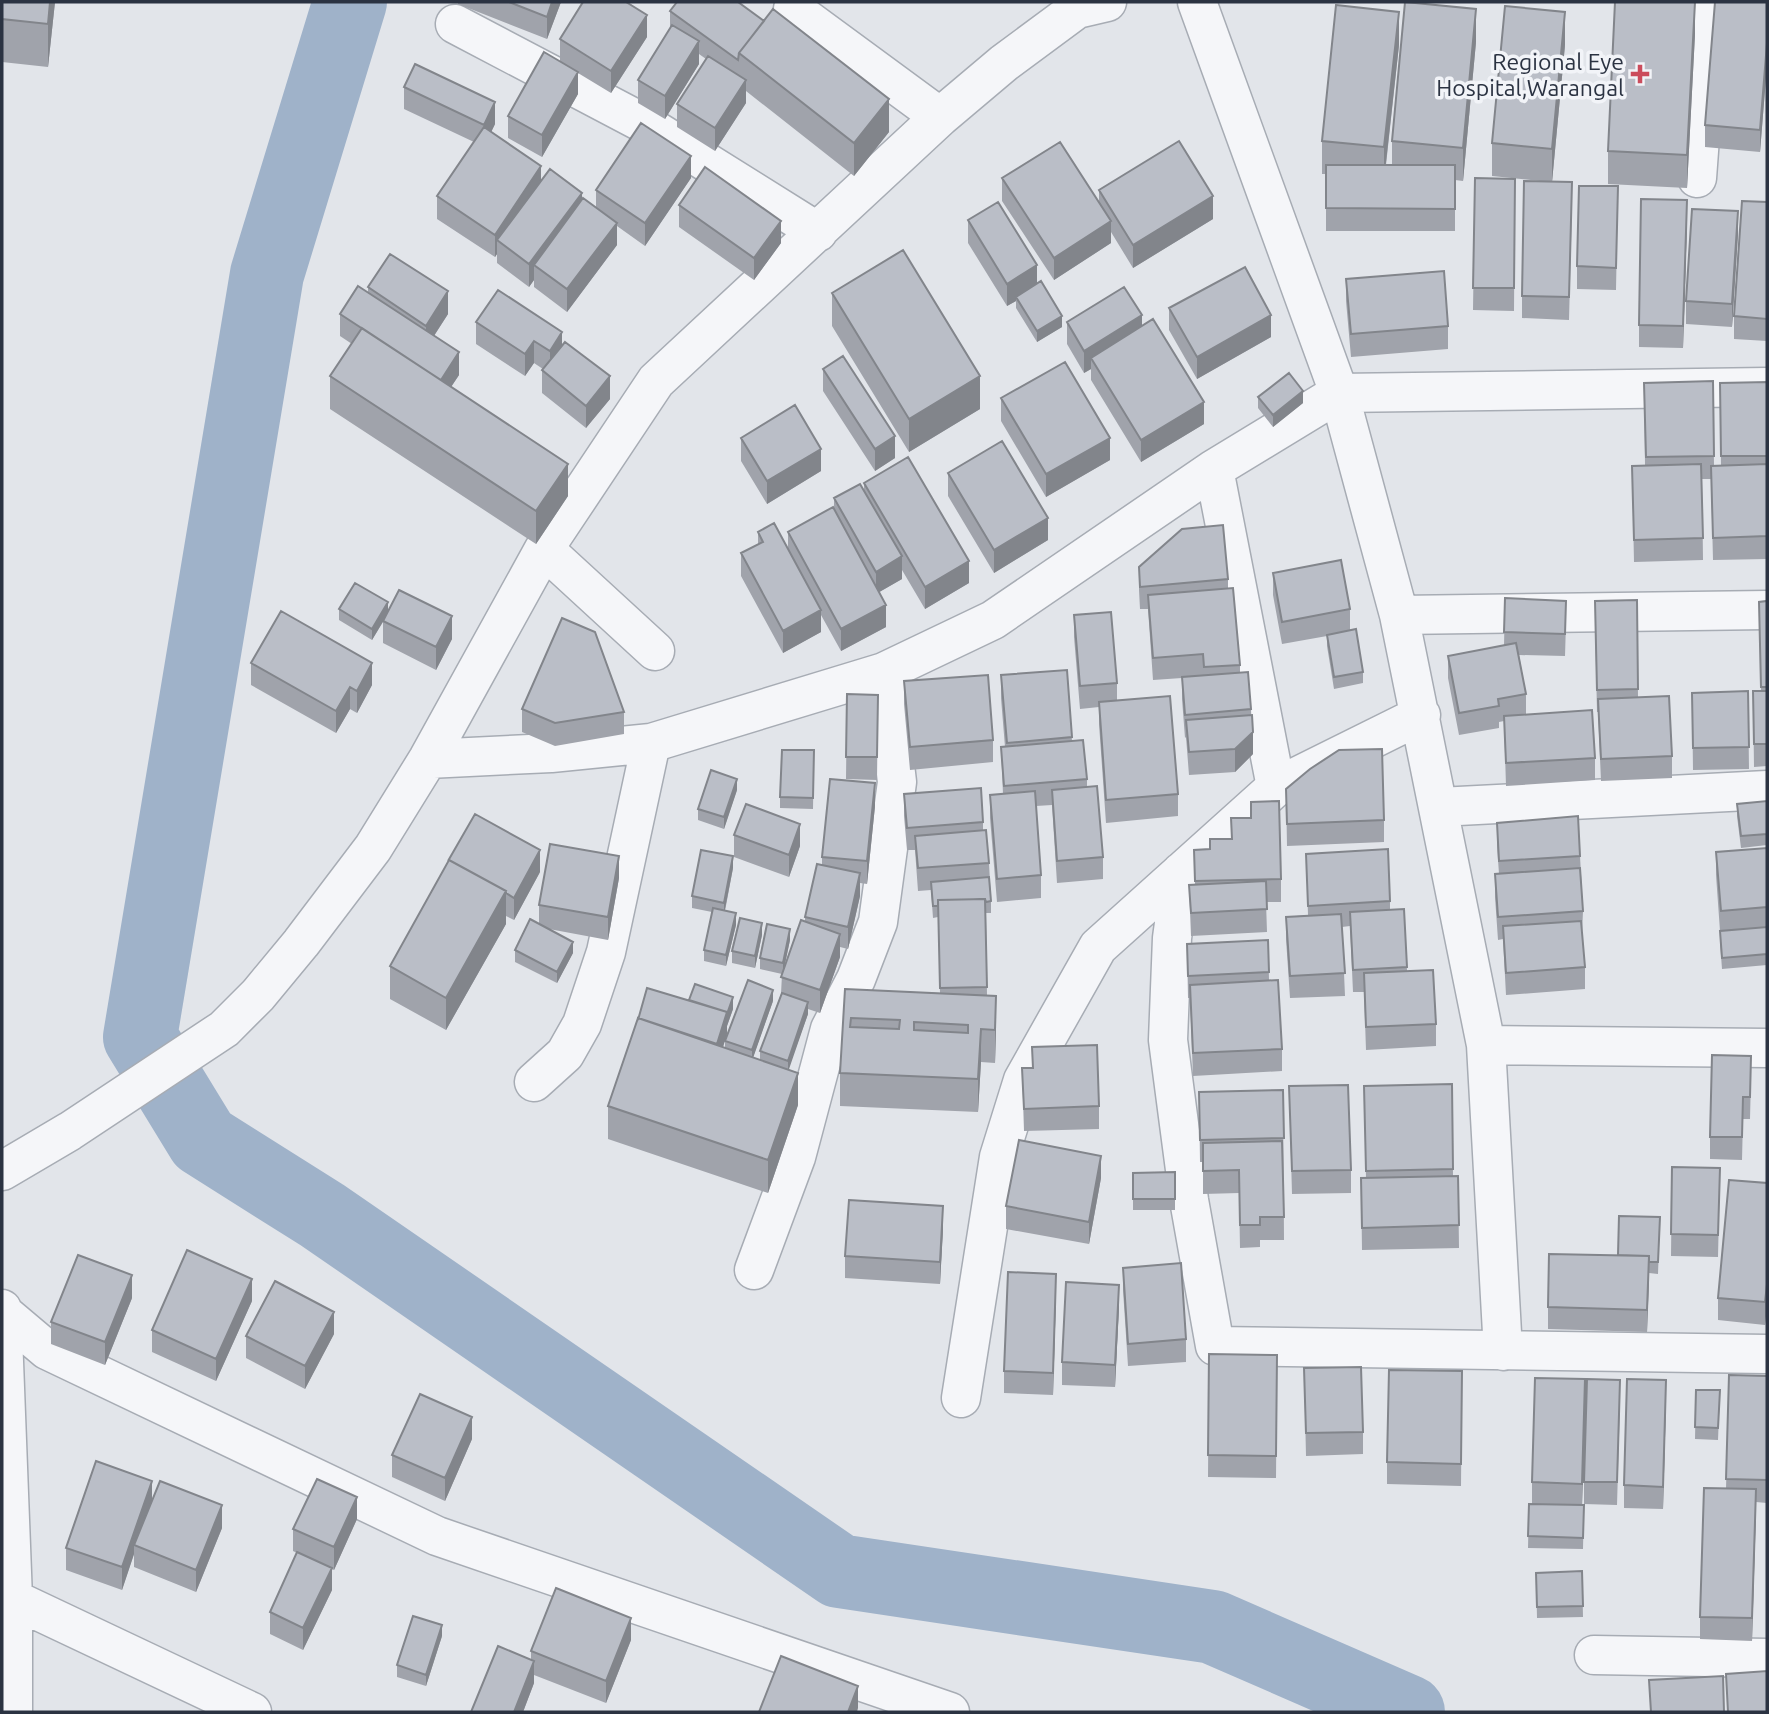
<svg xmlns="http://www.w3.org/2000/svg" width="1769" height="1714" viewBox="0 0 1769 1714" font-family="Ubuntu,sans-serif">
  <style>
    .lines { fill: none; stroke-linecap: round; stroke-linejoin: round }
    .river { stroke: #9fb2c9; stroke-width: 74 }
    .minor-casing { stroke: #a7acb4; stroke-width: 41 }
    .minor { stroke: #f5f6f9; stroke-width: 38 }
    .wall { fill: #a0a3ab }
    .shaded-wall { fill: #82858b }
    .building { fill: #babec7; stroke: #82858b; stroke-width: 2; fill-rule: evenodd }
    .poi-dot { fill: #cb4c5c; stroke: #f2f4f8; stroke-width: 2.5 }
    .labels { text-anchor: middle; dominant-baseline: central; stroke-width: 7; stroke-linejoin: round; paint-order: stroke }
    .poi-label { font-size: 23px; fill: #2b3342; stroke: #f2f4f8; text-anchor: end }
  </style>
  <rect width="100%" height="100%" fill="#e2e5ea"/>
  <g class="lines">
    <path class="river" d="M350,2L267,274L140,1037L203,1140L322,1215L839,1571L1213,1627L1408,1712"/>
    <g class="minor-casing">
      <path id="minor" d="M1197,2L1339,393L1399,615L1486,1045L1503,1351
        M793,9L940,117
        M455,24L647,125L818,232
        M1697,178L1710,2
        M1214,469L1276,787
        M544,549L655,651
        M1399,615L1767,610
        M428,759L551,753L651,743L884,672L993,620L1214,469L1339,393L1767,387
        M1439,807L1767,790
        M1181,872L1172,938L1168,1040L1189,1200L1215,1346L1767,1354
        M1486,1045L1767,1048
        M534,1082L565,1054L582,1024L606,952L651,743
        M2,1171L70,1131L224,1029L258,995L301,943L373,848L428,759L544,549L656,381L940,117L1004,63L1077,9L1107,2
        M754,1270L796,1157L830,1029L856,979L878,922L897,782L884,672
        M2,1309L13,1599V1712
        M2,1312L47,1350L437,1536L950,1712
        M961,1398L999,1157L1023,1080L1098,947L1276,787L1421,715
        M13,1599L252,1712
        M1594,1655L1767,1658"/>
    </g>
    <use href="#minor" class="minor"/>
  </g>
  <path class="wall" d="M2,2H55L48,67L2,62Z
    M458,2H561L547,39L458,4Z
    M1767,2V65L1760,152L1705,147V125Z
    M670,11L889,132L854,176L746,91V103L715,151L677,127V104L706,59L699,54V64L665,119L638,103V80L670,28Z
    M1695,34L1687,188L1608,184V151Z
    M647,37L611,93L578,73V94L542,157L508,138V116L560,61V39Z
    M1476,42L1463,181L1455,180V231H1326V174H1322V141L1399,45L1386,165H1392V141Z
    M1565,45L1552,182L1572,204L1569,320L1522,318V296L1549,182L1492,176V143Z
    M404,87L495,124L491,132L541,181L582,199L596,208V190L691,178L645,246L617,226V245L567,312L534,287V280L529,287L497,263V254L495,257L437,219V196L474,142L404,109Z
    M1002,178L1099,202V190L1213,219L1133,268L1111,232V243L1054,280L1002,201Z
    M1475,178L1515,179L1514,311L1473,310Z
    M1618,186L1616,290L1577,289V266Z
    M1767,202V341L1734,339V316Z
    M679,205L781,243L754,280L679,227Z
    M968,220L1037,284L1062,327L1037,342L1016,308V301L1007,306L968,243Z
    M1687,222L1683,348L1639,347V325Z
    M1738,234L1732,327L1686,324V301Z
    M1346,279L1448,326V349L1351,357L1346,301Z
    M368,287L448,314L434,336L459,375L451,387L568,496L536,544L330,409V376L352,344L340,336V314L368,293Z
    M832,293L980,409L909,452L832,326Z
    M1169,308L1271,337L1197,379L1169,330Z
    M476,322L562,345L610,399L586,428L542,393V370L543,369L534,363L525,376L476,344Z
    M1067,322L1142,326L1204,424L1141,462L1091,380V369L1084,373L1067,344Z
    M823,369L895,458L875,471L823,391Z
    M1713,381L1714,466H1721L1720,383L1767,382V559L1713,560L1711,479H1702L1703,560L1634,562L1632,466L1645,465L1644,383Z
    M1258,397L1303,403L1273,427L1258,408Z
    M1001,398L1110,460L1046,497L1001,421Z
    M741,438L821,471L767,504L741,461Z
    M948,473L1048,540L994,573L948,496Z
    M864,483L969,583L925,609L902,570V579L879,592L886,627L841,651L821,615V632L783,653L741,576V553L758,544V532L788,549V532L834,509V498L864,490Z
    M1139,567L1228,579V589L1240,665V672L1251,709L1253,754L1235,772L1189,775L1186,737L1185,738L1182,699V678L1153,680L1148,609H1140L1139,590Z
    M1273,573L1350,609V630L1363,672V683L1334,689L1327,646V636L1282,644L1273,595Z
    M1505,598L1566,623L1565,656L1519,655L1526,694V715L1595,758V780L1506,786L1504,721L1499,722V728L1459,735L1448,678V656L1504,646Z
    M1637,600L1638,697L1672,756V778L1601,781L1598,712H1597L1595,623Z
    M1767,601V766L1754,767L1753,691H1761L1759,602Z
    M339,609L388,610L452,639L436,670L383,643V622L372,640L339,620Z
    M1074,615L1117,683V700L1178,794V816L1106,823L1099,724V707L1080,709L1074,637Z
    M251,663L372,685L357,713L350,709L336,733L251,685Z
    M1067,670L1072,741L1087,779V787L1103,857V879L1057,883L1052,805L1036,806L1041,875V898L997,902L990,818V795L1003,794L1001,747H1005L1001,698V675Z
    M904,681L993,740V762L910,770L904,704Z
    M1748,691L1749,769L1693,770L1692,693Z
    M847,694L878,695L877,780L846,779Z
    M522,709L624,712V734L555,746L522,732Z
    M814,750L813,809L780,808V797Z
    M1286,789L1384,820V842L1287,846Z
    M737,790L724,829L698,820V809Z
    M904,794L983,822V830L989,863L991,901V913H986L987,996L996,1029L995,1063L981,1062L978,1112L840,1106V1073L845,989L940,993L938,917L933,918L931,890L918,891L915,850H907L904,816Z
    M1767,801V845L1741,848L1737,816V804Z
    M875,806L867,884L860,883V896L848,949L840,947V957L820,1013L808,1009V1014L788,1069L798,1105L768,1193L608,1139V1106L689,1000L733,1009L727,1026V1034L723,1047L725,1048V1041L773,1001L753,1057L760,1060V1051L781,994L782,974L760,969V958L790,940L784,967L805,922V917L822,865V857Z
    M1497,823L1580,856L1583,911L1582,934L1585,967V989L1506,995L1503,939L1498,940L1495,897V874H1499L1497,845Z
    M734,835L800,846L789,877L734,857Z
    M1767,848V965L1722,969L1720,942V931L1716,875V852Z
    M1194,850L1281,879V902H1266L1267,932L1191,936L1189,885H1195Z
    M1306,854L1390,901V910L1404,909L1407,971L1436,1024V1046L1366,1050L1364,992H1353L1350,926L1342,927L1345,996L1290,998L1286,939V917L1308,915Z
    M733,868L725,911L736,925L726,966L704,961V950L712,912L692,908V896Z
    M540,872L514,920L506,916V924L446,1030L390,999V966Z
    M619,878L608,940L549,929L573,953L557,983L515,962V950L539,924V905Z
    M762,935L755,968L732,963V951Z
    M1268,940L1269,980L1282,1049V1071L1193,1076L1190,998H1188L1187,944Z
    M1032,1047L1099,1106V1129L1024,1131L1022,1068H1032Z
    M1751,1078L1750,1119H1743L1742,1160L1710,1159V1137Z
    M1452,1084L1453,1176H1458L1459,1248L1362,1250L1361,1178H1366L1364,1086Z
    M1289,1086L1351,1170V1193L1292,1194Z
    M1283,1090L1284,1240H1260V1247L1240,1248L1239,1193L1203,1194V1162H1200L1199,1092Z
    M1672,1167L1720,1168L1718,1257L1671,1256Z
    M1175,1172V1210H1133V1173Z
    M1101,1178L1089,1244L1006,1229V1206Z
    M1767,1183V1306L1765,1325L1718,1320V1298Z
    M1660,1217L1658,1274L1649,1273L1647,1332L1548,1329V1307L1618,1255Z
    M943,1229L940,1284L845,1278V1256Z
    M1123,1268L1186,1339V1362L1128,1366L1123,1290Z
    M1056,1296L1053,1395L1004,1393V1371Z
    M132,1298L105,1365L51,1344V1322Z
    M252,1301L216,1381L152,1352V1330Z
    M1119,1307L1115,1387L1062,1385V1362Z
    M334,1334L305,1389L246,1358V1336Z
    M1209,1354L1277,1355L1276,1478L1208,1477Z
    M1304,1368L1363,1432V1454L1306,1456Z
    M1462,1371L1461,1486L1387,1484V1462Z
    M1729,1375L1767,1376V1503L1756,1502L1752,1641L1700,1639V1617L1726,1489Z
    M1696,1390H1720L1718,1440L1695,1439Z
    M1585,1402L1582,1505H1584L1583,1549L1528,1548L1529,1504H1532V1482Z
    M1620,1402L1617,1505L1584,1504V1482Z
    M1666,1402L1663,1509L1624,1508V1485Z
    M472,1439L445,1501L392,1477V1455Z
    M152,1500L222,1528L196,1592L134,1567V1554L122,1590L66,1570V1548Z
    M357,1519L334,1570L332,1569V1590L303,1650L270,1634V1612L297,1553L293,1551V1529Z
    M1582,1571L1583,1617L1537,1618L1536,1573Z
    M442,1636L426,1686L397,1677V1665Z
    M631,1640L606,1703L534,1675V1683L523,1712H471L531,1660V1651Z"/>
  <path class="shaded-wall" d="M50,2H55L48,67V24Z
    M552,2H561L547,39V17Z
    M1695,2V34L1687,188V155Z
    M1476,9V42L1463,181V148Z
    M1399,12V45L1384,180V147Z
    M1565,12V45L1552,182V149Z
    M647,15V37L611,93V71Z
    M699,41V64L665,119V96Z
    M1767,43V65L1760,152V130Z
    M578,72V94L542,157V135Z
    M746,80V103L715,151V128Z
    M889,99V132L854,176V143Z
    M495,102V124L484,147V125Z
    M691,156V178L645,246V223Z
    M541,166V189L497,240V254L495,257V235Z
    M582,193V215L534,265V280L529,287V264Z
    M1213,196V219L1133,268V245Z
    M1687,200V222L1683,348V326Z
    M1738,211V234L1732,327V304Z
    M781,221V243L754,280V258Z
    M1111,221V243L1054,280V258Z
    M617,223V245L567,312V289Z
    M1037,265V287L1016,297V301L1007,306V284Z
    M448,291V314L426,348V326Z
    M1142,315V338L1091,358V369L1084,373V351Z
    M1271,315V337L1197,379V357Z
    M1062,316V327L1037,342V331Z
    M562,332V355L550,374V351Z
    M534,341V363L525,376V354Z
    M459,352V375L441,402V380Z
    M610,376V399L586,428V406Z
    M980,376V409L909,452V419Z
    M1303,391V403L1273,427V415Z
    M1204,402V424L1141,462V440Z
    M895,436V458L875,471V449Z
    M1110,438V460L1046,497V474Z
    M821,449V471L767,504V481Z
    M568,464V496L536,544V511Z
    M1048,518V540L994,573V550Z
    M902,556V579L876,594V572Z
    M969,561V583L925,609V587Z
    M388,602V613L372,640V629Z
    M886,605V627L841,651V629Z
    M821,610V632L783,653V631Z
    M452,616V639L436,670V647Z
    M372,663V685L357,713V691Z
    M350,687V709L336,733V711Z
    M1253,732V754L1235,772V749Z
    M737,779V790L724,829V817Z
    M875,783V806L867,884V861Z
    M800,824V846L789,877V855Z
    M540,850V872L514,920V898Z
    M619,856V878L608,940V917Z
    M733,856V868L724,914V903Z
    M860,873V896L848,949V927Z
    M506,891V924L446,1030V998Z
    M736,913V925L726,966V955Z
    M762,923V935L755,968V956Z
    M790,929V940L783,974V963Z
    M840,934V957L820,1013V990Z
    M573,942V953L557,983V972Z
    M773,990V1001L752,1061V1050Z
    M996,996V1029L995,1063V1030Z
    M733,997V1009L727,1026V1034L717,1066V1044L727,1012Z
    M808,1002V1014L788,1072V1061Z
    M981,1029V1062L978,1112V1079Z
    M798,1073V1105L768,1193V1160Z
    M1101,1156V1178L1089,1244V1222Z
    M943,1206V1229L940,1284V1262Z
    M1649,1256V1279L1647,1332V1310Z
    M1056,1274V1296L1053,1395V1373Z
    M132,1275V1298L105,1365V1342Z
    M252,1279V1301L216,1381V1359Z
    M1767,1284V1306L1765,1325V1302Z
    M1119,1285V1307L1115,1387V1365Z
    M334,1312V1334L305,1389V1366Z
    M1585,1379V1402L1582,1506V1484Z
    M1666,1380V1402L1663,1509V1487Z
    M472,1417V1439L445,1501V1478Z
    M152,1481V1503L134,1545V1554L122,1590V1567Z
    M1756,1489V1512L1752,1641V1618Z
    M357,1497V1519L334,1570V1547Z
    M222,1505V1528L196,1592V1570Z
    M332,1568V1590L303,1650V1628Z
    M631,1618V1640L606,1703V1681Z
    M442,1625V1636L426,1686V1675Z
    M534,1661V1683L523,1712H514Z
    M858,1686V1708L857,1712H848Z"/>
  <path class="building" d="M2,2H50L48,24L2,19Z
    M509,2H552L547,17Z
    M583,2H626L647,15L611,71L560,39Z
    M677,2H738L764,21L739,53L738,60L670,11Z
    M1405,2L1476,9L1463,148L1392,141Z
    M1615,2H1695L1687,155L1608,151Z
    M1715,2H1767V43L1760,130L1705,125Z
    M1336,5L1399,12L1384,147L1322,141Z
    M1505,6L1565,12L1552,149L1492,143Z
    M773,9L889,99L854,143L739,53Z
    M672,25L699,41L665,96L638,80Z
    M544,52L578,72L542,135L508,116Z
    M708,56L746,80L715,128L677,104Z
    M415,64L495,102L484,125L404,87Z
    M641,123L691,156L645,223L596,190Z
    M484,127L541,166L495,235L437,196Z
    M1179,141L1213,196L1133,245L1099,190Z
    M1060,142L1111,221L1054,258L1002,178Z
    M1326,165H1455V209L1326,208Z
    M705,167L781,221L754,258L679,205Z
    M550,169L582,193L529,264L497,240Z
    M1475,178L1515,179L1514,288H1473Z
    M1524,181L1572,182L1569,297L1522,296Z
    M1579,186H1618L1616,268L1577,266Z
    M583,198L617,223L567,289L534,265Z
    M1641,199L1687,200L1683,326L1639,325Z
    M1742,201L1767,202V319L1734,316Z
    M998,202L1037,265L1007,284L968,220Z
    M1692,209L1738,211L1732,304L1686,301Z
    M903,250L980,376L909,419L832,293Z
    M390,254L448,291L426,326L368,287Z
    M1245,267L1271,315L1197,357L1169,308Z
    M1444,271L1448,326L1351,334L1346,279Z
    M1041,281L1062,316L1037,331L1016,297Z
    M358,286L459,352L441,380L340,314Z
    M1124,287L1142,315L1084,351L1067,322Z
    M498,290L562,332L550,351L534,341L525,354L476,322Z
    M1153,319L1204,402L1141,440L1091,358Z
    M362,328L568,464L536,511L330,376Z
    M565,342L610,376L586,406L542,370Z
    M843,356L895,436L875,449L823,369Z
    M1065,362L1110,438L1046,474L1001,398Z
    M1289,373L1303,391L1273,415L1258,397Z
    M1713,381L1714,456L1646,457L1644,383Z
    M1767,382V456H1721L1720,383Z
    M795,405L821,449L767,481L741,438Z
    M1002,441L1048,518L994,550L948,473Z
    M908,457L969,561L925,587L864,483Z
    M1701,464L1703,538L1634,540L1632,466Z
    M1767,464V536L1713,538L1711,466Z
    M860,484L902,556L876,572L834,498Z
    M833,507L886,605L841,629L788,532Z
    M774,523L821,610L783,631L741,553L763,542L758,532Z
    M1223,525L1228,579L1140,587L1139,567L1182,529Z
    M1341,560L1350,609L1282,622L1273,573Z
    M355,583L388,602L372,629L339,609Z
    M1233,588L1240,665L1204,667L1203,654L1153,658L1148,595Z
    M399,590L452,616L436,647L383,621Z
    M1505,598L1566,601L1565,634L1504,632Z
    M1637,600L1638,689L1597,690L1595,601Z
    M1767,601V687H1761L1759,602Z
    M281,611L372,663L357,691L350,687L336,711L251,663Z
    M1111,612L1117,683L1080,686L1074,615Z
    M562,618L595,632L624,712L555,723L522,709Z
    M1356,629L1363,672L1334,677L1327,635Z
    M1516,643L1526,694L1498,699L1499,706L1459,713L1448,656Z
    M1067,670L1072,737L1007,743L1001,675Z
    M1248,672L1251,709L1185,715L1182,677Z
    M988,675L993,740L910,747L904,681Z
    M1748,691L1749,747L1693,748L1692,693Z
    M1753,691H1767V744H1754Z
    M847,694L878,695L877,757H846Z
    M1170,696L1178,794L1106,800L1099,702Z
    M1669,696L1672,756L1601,759L1598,699Z
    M1592,710L1595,758L1506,763L1504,716Z
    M1252,715L1253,732L1235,749L1189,752L1186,720Z
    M1083,740L1087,779L1004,786L1001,747Z
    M1382,749L1384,820L1287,824L1286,789L1310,769L1339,750Z
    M782,750H814L813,798L780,797Z
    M711,770L737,779L724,817L698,809Z
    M830,779L875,783L867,861L822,857Z
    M1097,786L1103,857L1057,861L1052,790Z
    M981,788L983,822L907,828L904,794Z
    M1035,791L1041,875L997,879L990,795Z
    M1279,801L1281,879L1195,881L1194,850L1210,849V839H1232L1231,818H1251V802Z
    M1767,801V834L1741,836L1737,804Z
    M746,804L800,824L789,855L734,835Z
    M475,814L540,850L514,898L506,893V891L449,860L448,861Z
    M1578,816L1580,856L1499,861L1497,823Z
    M986,830L989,863L918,868L915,836Z
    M550,844L619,856L608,917L539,905Z
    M1767,848V907L1721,911L1716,852Z
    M1388,849L1390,901L1308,906L1306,854Z
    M701,850L733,856L724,903L692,896Z
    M449,860L506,891L446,998L390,966Z
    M817,864L860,873L848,927L805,917Z
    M1580,868L1583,911L1498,917L1495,874Z
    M989,877L991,901L986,902L985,899L938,900V906H933L931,882Z
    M1266,881L1267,909L1191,913L1189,885Z
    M985,899L987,987L940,988L938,900Z
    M713,908L736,913L726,955L704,950Z
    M1404,909L1407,967L1353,970L1350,912Z
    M1341,914L1345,973L1290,976L1286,917Z
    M740,918L762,923L755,956L732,951Z
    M530,919L573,942L557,972L515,950Z
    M801,920L840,934L820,990L781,977Z
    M1581,921L1585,967L1506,973L1503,926Z
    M767,924L790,929L783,963L760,958Z
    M1767,927V954L1722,958L1720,931Z
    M1268,940L1269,972L1188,976L1187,944Z
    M1433,970L1436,1024L1366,1027L1364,973Z
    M748,980L773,990L752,1050L725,1041Z
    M1278,980L1282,1049L1193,1053L1190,985Z
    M695,984L733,997L727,1014V1012L689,1000Z
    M647,988L727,1012L717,1044L638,1018V1020Z
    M845,989L996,996L995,1030L981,1029L978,1079L840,1073ZM851,1018L900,1020L899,1029L850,1027ZM914,1022L968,1025V1033L914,1030Z
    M782,993L808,1002L788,1061L760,1051Z
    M638,1018L798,1073L768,1160L608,1106Z
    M1097,1045L1099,1106L1024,1109L1022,1068H1033L1032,1047Z
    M1712,1055L1751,1056L1750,1097H1743L1742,1137H1710Z
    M1452,1084L1453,1169L1366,1171L1364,1086Z
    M1348,1085L1351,1170L1292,1171L1289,1086Z
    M1283,1090L1284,1138L1200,1140L1199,1092Z
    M1019,1140L1101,1156L1089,1222L1006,1206Z
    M1282,1141L1284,1217H1260V1225H1240L1239,1170L1203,1171V1143Z
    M1672,1167L1720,1168L1718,1235L1671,1234Z
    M1175,1172V1199H1133V1173Z
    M1458,1176L1459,1225L1362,1228L1361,1178Z
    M1729,1180L1767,1183V1284L1765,1302L1718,1298Z
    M849,1200L943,1206L940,1262L845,1256Z
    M1619,1216L1660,1217L1658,1262H1649V1256L1618,1255Z
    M187,1250L252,1279L216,1359L152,1330Z
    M1549,1254L1649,1256L1647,1310L1548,1307Z
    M78,1255L132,1275L105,1342L51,1322Z
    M1181,1263L1186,1339L1128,1344L1123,1268Z
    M1008,1272L1056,1274L1053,1373L1004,1371Z
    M275,1281L334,1312L305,1366L246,1336Z
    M1066,1282L1119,1285L1115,1365L1062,1362Z
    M1209,1354L1277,1355L1276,1456L1208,1455Z
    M1361,1367L1363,1432L1306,1433L1304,1368Z
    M1389,1370L1462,1371L1461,1464L1387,1462Z
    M1729,1375L1767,1376V1480L1726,1479Z
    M1535,1378L1585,1379L1582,1484L1532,1482Z
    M1587,1379L1620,1380L1617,1482H1584Z
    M1627,1379L1666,1380L1663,1487L1624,1485Z
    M1696,1390H1720L1718,1428L1695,1427Z
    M420,1394L472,1417L445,1478L392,1455Z
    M96,1461L152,1481L122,1567L66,1548Z
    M317,1479L357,1497L334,1547L293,1529Z
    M160,1481L222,1505L196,1570L134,1545Z
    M1704,1488L1756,1489L1752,1618L1700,1617Z
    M1529,1504L1584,1505L1583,1538L1528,1536Z
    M297,1552L332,1568L303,1628L270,1612Z
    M1582,1571L1583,1606L1537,1607L1536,1573Z
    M556,1588L631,1618L606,1681L531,1651Z
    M413,1616L442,1625L426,1675L397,1665Z
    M498,1646L534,1661L514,1712H471Z
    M781,1656L858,1686L848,1712H759Z
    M1767,1671V1712H1728L1726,1674Z
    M1723,1676L1724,1712H1651L1649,1680Z"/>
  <path class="poi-dot" d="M1636.5 63.5h7v7h7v7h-7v7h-7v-7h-7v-7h7z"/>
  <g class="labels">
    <g class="poi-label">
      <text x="1624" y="61">Regional Eye<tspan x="1624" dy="26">Hospital,Warangal</tspan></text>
    </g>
  </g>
  <rect width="1769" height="1714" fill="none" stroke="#2b3342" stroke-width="7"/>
</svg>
